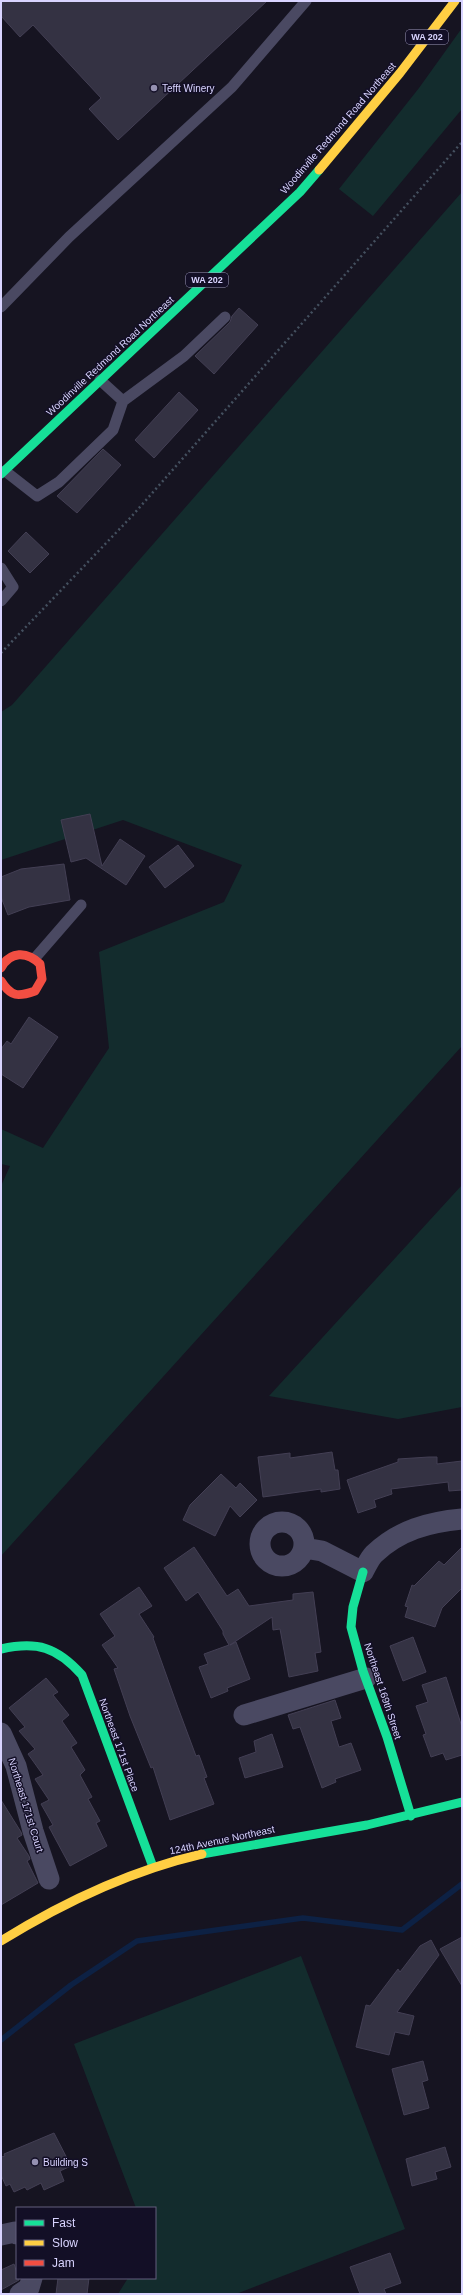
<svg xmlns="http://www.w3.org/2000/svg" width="463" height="2295" viewBox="0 0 463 2295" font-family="Helvetica,sans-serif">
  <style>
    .green { fill: #132c2d }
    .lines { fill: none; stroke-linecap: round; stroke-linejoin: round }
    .stream { stroke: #0d2144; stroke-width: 5.5 }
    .building { fill: #343243; stroke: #433f54 }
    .path { stroke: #44505f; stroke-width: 2.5; stroke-dasharray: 2 3; stroke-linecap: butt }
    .lane { stroke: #4a4962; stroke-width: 11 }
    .street { stroke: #4a4962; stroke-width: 21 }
    .fast { stroke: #16e098; stroke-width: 9 }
    .slow { stroke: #ffcf43; stroke-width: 9 }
    .jam { stroke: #f24e42; stroke-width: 9 }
    .poi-dot { fill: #9591b1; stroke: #130f26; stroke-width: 1.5 }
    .labels { text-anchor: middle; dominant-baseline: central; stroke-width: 3; stroke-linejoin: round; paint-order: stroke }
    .shield { fill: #130f26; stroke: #9e99be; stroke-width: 1 }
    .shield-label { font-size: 9px; font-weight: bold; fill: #d9d4ff }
    .poi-label { font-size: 10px; fill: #d9d4ff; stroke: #130f26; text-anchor: start }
    .street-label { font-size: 10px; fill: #d9d4ff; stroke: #130f26 }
  </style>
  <rect width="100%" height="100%" fill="#161421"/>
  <path class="green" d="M462,28V109L373,216L339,189L419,88Z
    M462,192V1046L1,1556V1186L10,1166L1,1164V1129L43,1148L109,1048L99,952L224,902L242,865L123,820L1,860V712L12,705Z
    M462,1185V1407L398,1419L269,1396Z
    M301,1956L405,2229L236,2294H118L128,2278H155V2208H136L74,2044Z"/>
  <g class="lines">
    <path class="stream" d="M1,2040L71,1985L137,1941L303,1918L402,1930L462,1884"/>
  </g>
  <path class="building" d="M1,1H267L118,140L89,109L101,98L33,25L20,37L1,16Z
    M239,308L258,325L214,374L195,356L230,322L232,316Z
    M179,392L198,410L154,458L135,440Z
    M103,449L121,465L77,513L57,496Z
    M26,532L49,554L30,573L8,551Z
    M90,814L102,866L120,839L145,856L126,885L86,858L71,862L61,820Z
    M178,845L194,866L165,888L149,867Z
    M64,864L70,900L29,907L8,915L1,897V877L21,869Z
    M29,1017L58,1037L23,1088L1,1074V1049L7,1041L11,1044Z
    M332,1452L335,1470H338L340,1489L321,1492V1489L263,1497L258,1457L290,1453V1458Z
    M429,1457H437V1464L462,1461V1490L449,1491L448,1482L391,1489L392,1494L374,1500L376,1507L358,1513L347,1480L398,1462V1459Z
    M221,1474L236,1488L240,1483L257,1500L240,1517L230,1506L215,1536L183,1520L190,1505Z
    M194,1547L227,1596L238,1589L249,1606L293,1600V1594L313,1592L321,1652L315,1653L318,1671L289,1677L280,1629L273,1630L272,1617L230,1645L236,1642L250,1679L227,1688L228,1691L211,1698L199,1667L208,1664L204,1654L229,1645L223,1634V1631L198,1592L186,1601L164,1568Z
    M462,1547V1588L442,1608L435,1627L405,1617L408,1607L405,1606L412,1585L414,1586L439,1561L444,1565Z
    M139,1587L152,1606L139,1614L154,1637L153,1638L177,1705L196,1756L199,1755L207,1777L204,1778L214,1804L170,1820L153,1767L151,1768L130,1716L114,1669L118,1668L102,1645L115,1636L100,1614Z
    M413,1637L426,1672L403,1681L390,1646Z
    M446,1677L462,1727V1755L446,1760L443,1753L431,1757L423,1735L426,1734L416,1706L428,1702L422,1685Z
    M46,1678L58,1692L53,1695L69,1715L62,1721L77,1743L71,1747L85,1770L80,1775L92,1797L88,1799L100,1821L96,1823L107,1846L70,1866L49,1827L53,1825L41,1804L49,1800L35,1779L43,1775L28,1754L35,1749L19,1731L25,1727L9,1708Z
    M335,1700L341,1718L331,1721L339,1747L351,1743L361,1770L335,1779L336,1782L322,1788L300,1727L293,1729L288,1715Z
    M272,1734L283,1767L245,1778L239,1758L256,1752L254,1741Z
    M1,1800L21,1832L22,1835L17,1838L29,1856L30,1859L27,1861L38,1883L1,1905Z
    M462,1937V1986L440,1949Z
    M431,1940L439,1955L397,2012L414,2016L409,2035L395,2032L389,2055L356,2047L366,2005L370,2006L398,1969L400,1972L420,1946Z
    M423,2061L428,2080L422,2082L429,2108L404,2115L392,2069Z
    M54,2133L71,2166L60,2171L64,2181L44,2190L41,2183L27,2190L25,2187L14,2192L10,2184L6,2186L1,2175V2157L5,2156L4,2154Z
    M445,2147L451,2167L435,2172L437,2179L412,2186L406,2159Z
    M390,2253L401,2283L384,2289L386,2294H360L350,2267Z
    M14,2264L19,2280L1,2290V2270Z
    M58,2278H89L87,2294H56Z"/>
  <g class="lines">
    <path class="path" d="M1,653L132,516L462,142"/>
    <path class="lane" d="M1,307L69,237L232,87L306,1
      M100,380L123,401
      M5,471L37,496L59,482L113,430L123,401L184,356L225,317
      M1,568L13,587L1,601
      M35,958L81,905"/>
    <path class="street" d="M260 1544a22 22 0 1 1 44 0a22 22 0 1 1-44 0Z
      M304,1548L322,1551L363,1572C366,1567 369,1559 374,1554C399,1530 429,1522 462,1519
      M244,1715L366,1678
      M1,1733L16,1766L33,1831L49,1879
      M1,2235L15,2232L17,2234
      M20,2294L29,2288L32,2278"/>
    <path class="fast" d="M1,474L300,192L319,170
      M363,1572L353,1607L351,1627L363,1671L387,1737L411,1816
      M1,1649C37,1641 57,1647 82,1675L153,1867
      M202,1854L367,1825L462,1802"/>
    <path class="slow" d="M319,170L400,73L455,1
      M1,1941C64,1902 129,1871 202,1854"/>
    <path class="jam" d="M1,968C10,951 27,951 40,964L42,979L35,991C18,997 11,997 1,981"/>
  </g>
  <g class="poi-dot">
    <circle cx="154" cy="88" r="4"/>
    <circle cx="35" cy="2162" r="4"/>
  </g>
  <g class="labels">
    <g class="shield">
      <rect x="406" y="30" width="42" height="14" rx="3"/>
      <rect x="186" y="273" width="42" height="14" rx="3"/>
    </g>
    <g class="shield-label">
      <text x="427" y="37">WA 202</text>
      <text x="207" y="280">WA 202</text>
    </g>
    <g class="poi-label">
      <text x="162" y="88">Tefft Winery</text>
      <text x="43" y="2162">Building S</text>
    </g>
    <g class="street-label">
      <text transform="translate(338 128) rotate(-49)">Woodinville Redmond Road Northeast</text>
      <text transform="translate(110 356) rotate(-43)">Woodinville Redmond Road Northeast</text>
      <text transform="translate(383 1691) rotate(72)">Northeast 169th Street</text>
      <text transform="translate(119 1745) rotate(70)">Northeast 171st Place</text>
      <text transform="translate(26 1805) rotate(73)">Northeast 171st Court</text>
      <text transform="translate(222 1840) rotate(-12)">124th Avenue Northeast</text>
    </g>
  </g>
  <rect width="463" height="2295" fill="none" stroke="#d9d4ff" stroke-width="4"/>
  <rect x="16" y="2207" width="140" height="72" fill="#130f26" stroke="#625e7d"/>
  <rect x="24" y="2220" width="20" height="6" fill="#16e098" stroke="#625e7d"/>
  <text x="52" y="2227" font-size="12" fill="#d9d4ff">Fast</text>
  <rect x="24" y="2240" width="20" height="6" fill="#ffcf43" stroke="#625e7d"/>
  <text x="52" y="2247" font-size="12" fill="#d9d4ff">Slow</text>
  <rect x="24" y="2260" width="20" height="6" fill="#f24e42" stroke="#625e7d"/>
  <text x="52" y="2267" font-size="12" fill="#d9d4ff">Jam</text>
</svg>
